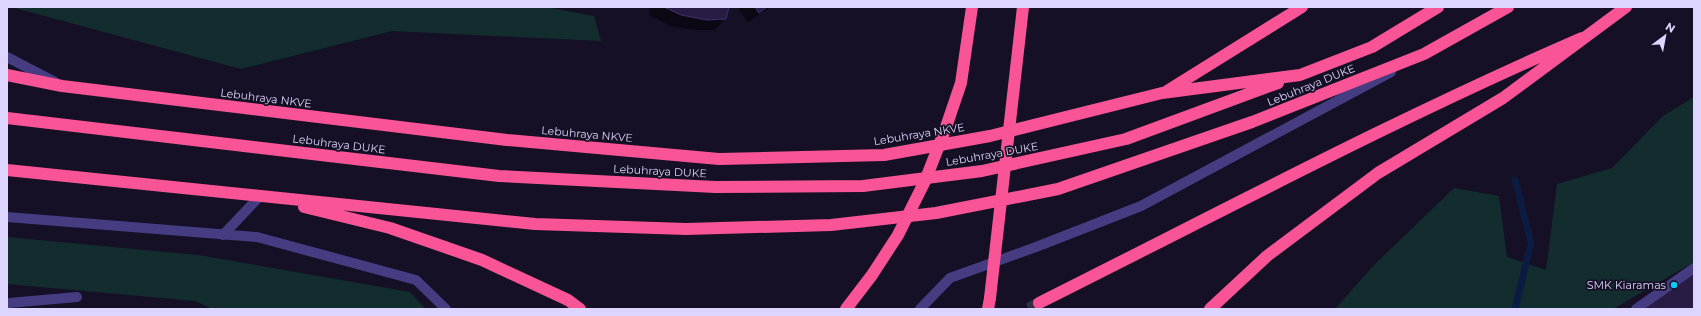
<svg xmlns="http://www.w3.org/2000/svg" width="1701" height="316" viewBox="0 0 1701 316" font-family="Montserrat,sans-serif">
  <style>
    .green { fill: #132d2f }
    .shadow { fill: #0007 }
    .lines { fill: none; stroke-linecap: round; stroke-linejoin: round }
    .stream { stroke: #0c1b42; stroke-width: 7 }
    .building { fill: #281c45; stroke: #412f70 }
    .motorway-tunnel { stroke: #332e46; stroke-width: 12; stroke-dasharray: 12 6; stroke-linecap: butt }
    .service { stroke: #453c82; stroke-width: 10 }
    .motorway { stroke: #f95496; stroke-width: 12 }
    .motorway-bridge { stroke: #f95496; stroke-width: 12 }
    .poi-dot { fill: #09caf6; stroke: #151025; stroke-width: 1.5 }
    .labels { text-anchor: middle; dominant-baseline: central; stroke-width: 3.5; stroke-linejoin: round; paint-order: stroke }
    .street-label { font-size: 11px; fill: #ddd5fe; stroke: #151025 }
    .poi-label { font-size: 11px; fill: #ddd5fe; stroke: #151025; text-anchor: end }
  </style>
  <rect width="100%" height="100%" fill="#151025"/>
  <path class="green" d="M11,7H545L594,16L601,41L392,31L241,69Z
    M1694,97V262L1613,309H1335L1373,266L1454,188L1499,196L1507,257L1546,270L1557,184L1612,168L1663,116Z
    M7,237L198,255L410,292L426,309H212L195,301L7,284Z"/>
  <path class="shadow" d="M650,7H728L725,19L715,30H696L670,26L649,15Z
    M737,7H770L748,22Z"/>
  <g class="lines">
    <path class="stream" d="M1515,180L1531,243L1515,309"/>
  </g>
  <path class="building" d="M664,7H729L726,19L707,20L681,15Z
    M755,7H767L759,13Z
    M1694,271V309H1639Z"/>
  <g class="lines">
    <path class="motorway-tunnel" d="M1029,309L1039,303"/>
    <path class="service" d="M7,57L55,82
      M7,217L257,237L416,280L446,309
      M223,235L260,196
      M7,305L9,303L77,297
      M920,309L950,278L1036,247L1141,206L1391,72
      M1636,309L1694,268"/>
    <path class="motorway" d="M7,75L62,86L507,140L719,159L884,155L990,136L1162,93L1300,75L1372,47L1438,7
      M1167,91L1302,7
      M7,118L499,176L715,187L863,186L982,171L1126,139L1278,83
      M7,170L535,224L686,229L831,225L936,213L1058,189L1252,122L1424,54L1508,7
      M304,207L390,228L482,260L568,300L580,309
      M1039,303C1219,213 1397,118 1582,38
      M988,309L990,298
      M1210,309L1267,256L1378,173L1503,98L1626,7"/>
    <path class="motorway-bridge" d="M990,298L1023,7
      M846,309L872,275L898,235L925,181L945,130L961,83L972,7"/>
  </g>
  <circle class="poi-dot" cx="1674" cy="285" r="4"/>
  <g class="labels">
    <g class="street-label">
      <text transform="translate(1311 85) rotate(-22)">Lebuhraya DUKE</text>
      <text transform="translate(266 98) rotate(7)">Lebuhraya NKVE</text>
      <text transform="translate(587 134) rotate(5)">Lebuhraya NKVE</text>
      <text transform="translate(919 134) rotate(-9)">Lebuhraya NKVE</text>
      <text transform="translate(339 144) rotate(7)">Lebuhraya DUKE</text>
      <text transform="translate(992 154) rotate(-10)">Lebuhraya DUKE</text>
      <text transform="translate(660 171) rotate(3)">Lebuhraya DUKE</text>
    </g>
    <g class="poi-label">
      <text x="1666" y="285">SMK Kiaramas</text>
    </g>
  </g>
  <rect width="1701" height="316" fill="none" stroke="#ddd5fe" stroke-width="16"/>
  <g transform="translate(1665 36) rotate(32)" stroke="#151025" stroke-width="3" paint-order="stroke">
  <path d="M0-3L7 15L0 10L-7 15Z" fill="#ddd5fe"/>
  <text y="-6" font-size="11" font-weight="bold" text-anchor="middle" fill="#ddd5fe">N</text>
  </g>
</svg>
